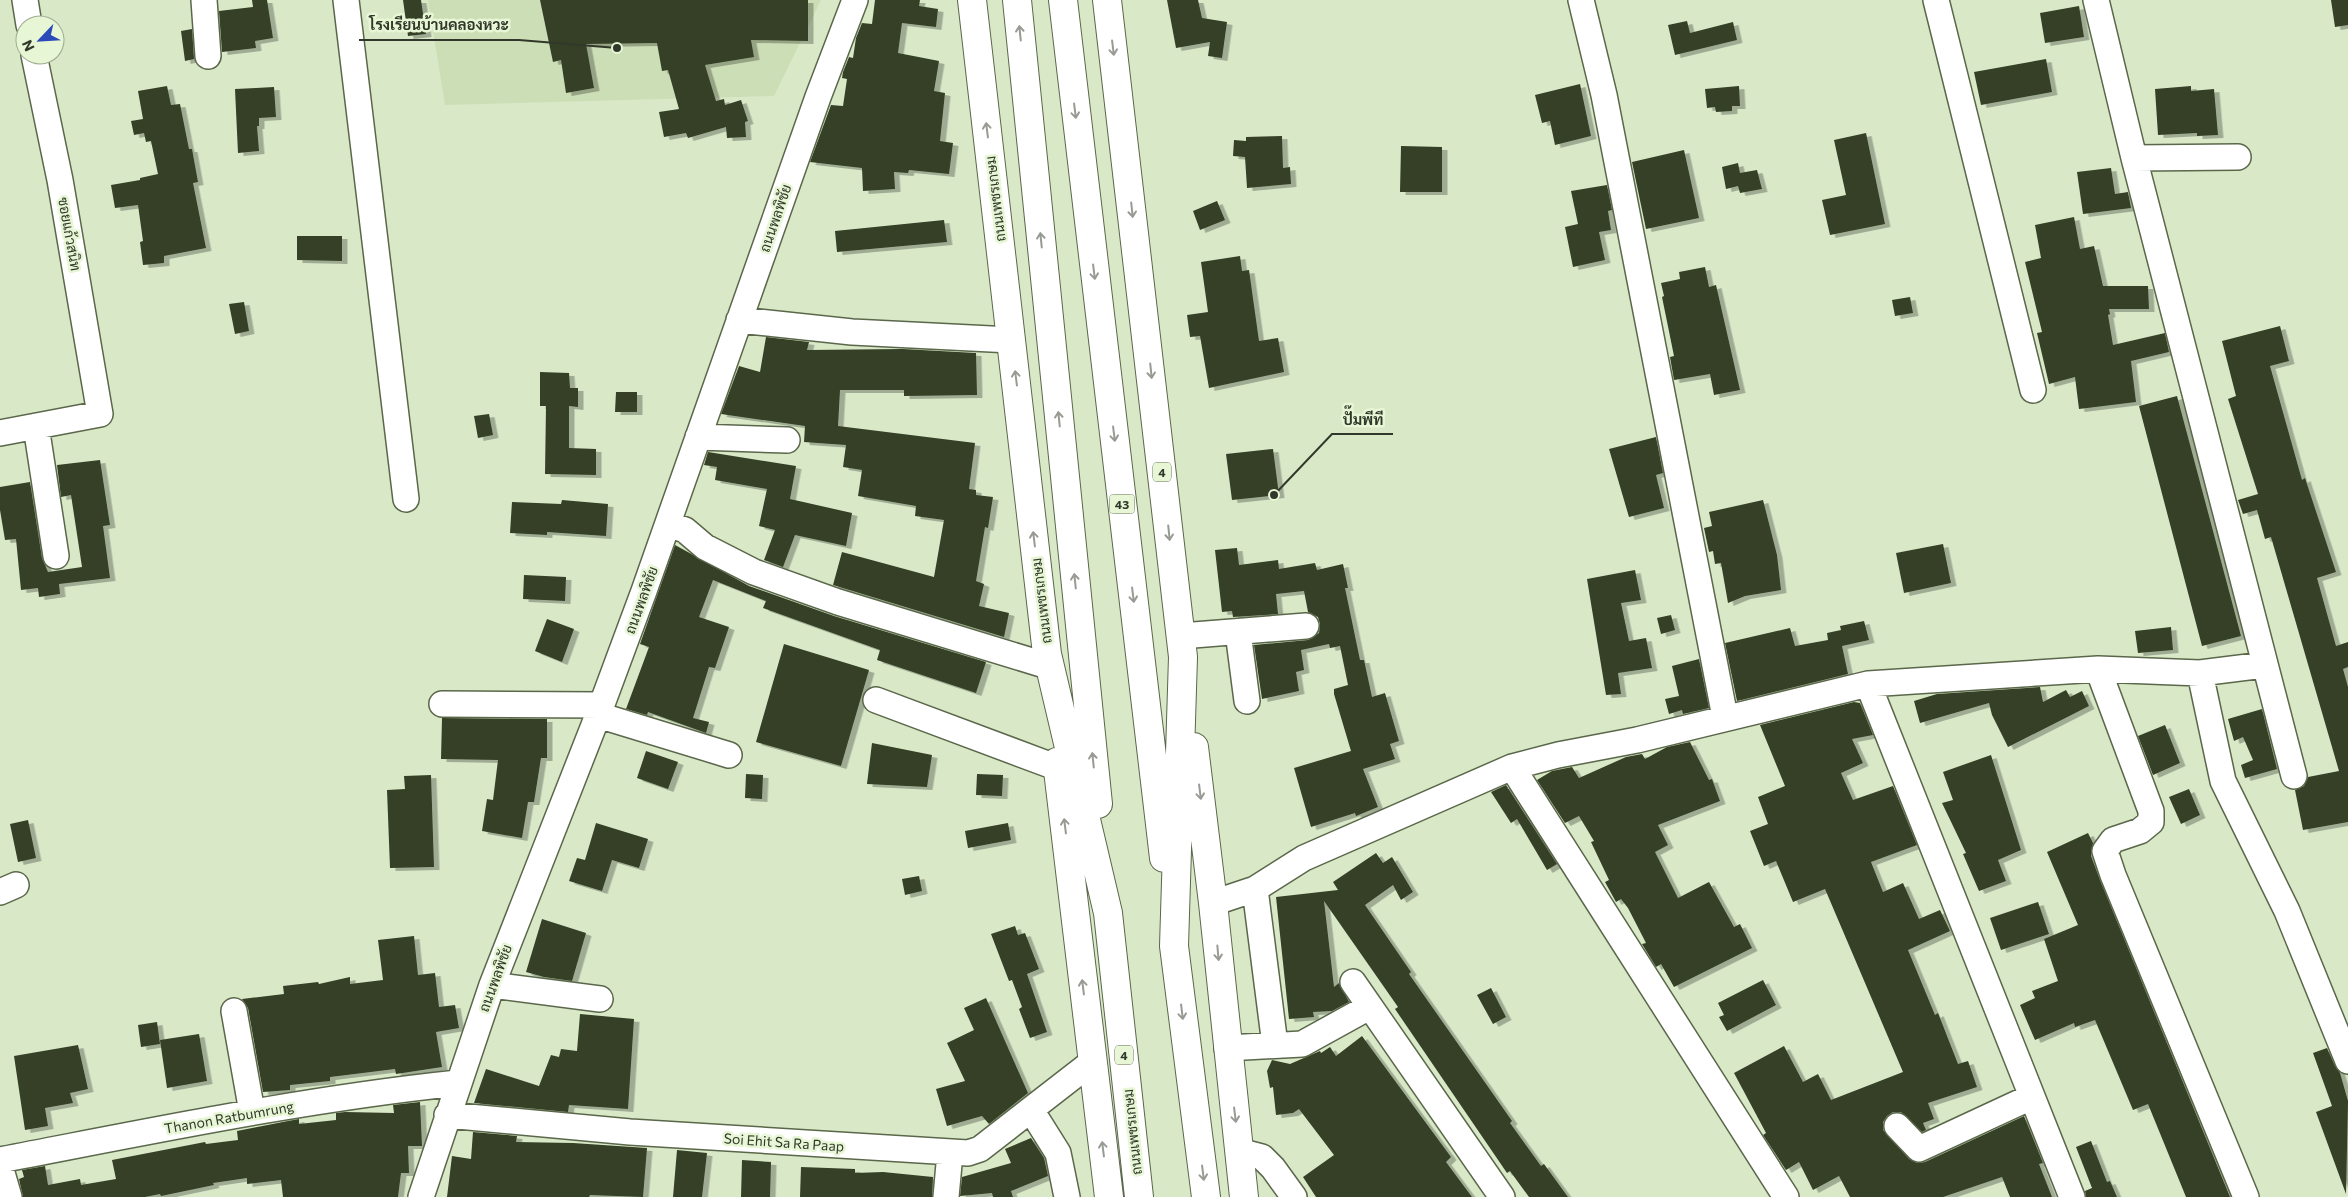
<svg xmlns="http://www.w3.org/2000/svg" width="2348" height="1197" viewBox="0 0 2348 1197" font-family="Commissioner,Sarabun,sans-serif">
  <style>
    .built { fill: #ccdeb6 }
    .building { fill: #344025; filter: url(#shadow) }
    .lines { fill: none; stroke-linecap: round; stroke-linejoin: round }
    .minor-casing { stroke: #5a674a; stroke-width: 28 }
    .highway-casing { stroke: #5a674a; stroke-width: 30 }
    .minor { stroke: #fff; stroke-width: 25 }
    .highway { stroke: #fff; stroke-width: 28 }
    .oneway { stroke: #989b94 }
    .labels { text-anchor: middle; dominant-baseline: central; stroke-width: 5; stroke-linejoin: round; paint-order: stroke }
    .shield { fill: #e7f6d5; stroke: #68705d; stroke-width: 1 }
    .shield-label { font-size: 12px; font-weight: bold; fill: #31372a }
    .street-label { font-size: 14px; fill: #31372a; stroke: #e7f6d5 }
    .leader { fill: none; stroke: #31372a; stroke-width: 2 }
    .callout-dot { fill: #31372a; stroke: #e7f6d5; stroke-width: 2 }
    .callout-label { font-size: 15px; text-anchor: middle; font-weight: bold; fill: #31372a; stroke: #e7f6d5; stroke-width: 5; stroke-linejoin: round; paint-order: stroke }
  </style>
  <defs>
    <filter id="shadow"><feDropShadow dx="5.5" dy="3" stdDeviation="0" flood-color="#0004"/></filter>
  </defs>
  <rect width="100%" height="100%" fill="#d9e9c8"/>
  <path class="built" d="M428,0H821L774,96L445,105Z"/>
  <path class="building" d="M252,0H267L273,38L255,41L256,48L222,52L219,11L253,7Z
    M403,0H421L426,34L408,36Z
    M540,0H808V41L751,40L754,57L705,65L716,101L724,99L725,105L741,100L748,121L745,122L746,137L727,138L726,127L688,138L686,133L664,137L659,112L679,109L668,70L662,71L657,43L586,44L594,88L566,93L561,60L553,62Z
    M875,0H920L919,6L938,9L936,27L902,23L898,53L939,61L934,91L945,93L940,141L953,143L949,174L909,170L908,173L894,172L895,189L863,191L862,168L810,162L831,105L843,106L847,79L842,78L843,72L849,57L853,58L856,38L862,23L872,24Z
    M1167,0H1198L1202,18L1227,22L1222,58L1208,56L1210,42L1176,48Z
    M2331,0H2348V25L2335,27Z
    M2079,6L2084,37L2045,43L2040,13Z
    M1687,21L1690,33L1733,22L1737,40L1675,55L1668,25Z
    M192,29L194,59L185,61L181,31Z
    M2046,59L2052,92L1981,105L1974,72Z
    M1580,84L1591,136L1555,145L1550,121L1542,123L1535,95Z
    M167,86L171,105L180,104L189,149H192L198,182L193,183L206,248L164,256V263L143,265L140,242L143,241L138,205L115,208L111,185L140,180V178L158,174L151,141L146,142L144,133L134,135L131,121L143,119L138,91Z
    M1739,86L1740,106H1732V111L1716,112L1715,107L1707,108L1705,89Z
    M2191,86V91L2214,89L2218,135L2197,136V133L2158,135L2155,89Z
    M274,87L276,117L259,118V126H257L259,151L238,153L235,89Z
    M1866,133L1885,224L1830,235L1822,200L1846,195L1834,140Z
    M1282,136L1283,168L1290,167L1291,184L1247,188L1245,157L1233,156L1234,140L1246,141V137Z
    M1401,146L1442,147V192H1400Z
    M1684,150L1699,218L1646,229L1632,162Z
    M1738,163L1740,173L1757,170L1762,189L1740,193L1738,186L1726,189L1722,167Z
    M2111,168L2115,194L2128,192L2131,208L2083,214L2077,172Z
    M1607,185L1612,210L1608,211L1611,230L1599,232L1605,260L1573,267L1565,227L1578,224L1571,191Z
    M1217,201L1225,220L1200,230L1193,211Z
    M2074,217L2080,249L2094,246L2103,286H2148L2149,309H2109L2110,314L2108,315L2113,345L2165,333L2169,352L2131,361L2136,402L2079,409L2075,377L2049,384L2037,333L2042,332L2025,262L2041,258L2035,225Z
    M944,220L947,242L837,252L835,231Z
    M297,236H342V261L297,260Z
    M1240,256L1242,271L1249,270L1259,341L1278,338L1284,372L1209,388L1200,336L1190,337L1187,315L1208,312L1201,262Z
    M1705,267L1709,287L1716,285L1740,390L1714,395L1710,374L1674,380L1670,357L1674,356L1662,297L1664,296L1661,283L1680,279L1679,272Z
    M1910,297L1913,313L1895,316L1892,300Z
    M244,302L249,331L235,334L229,304Z
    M2280,326L2289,361L2270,366L2302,480L2305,478L2336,572L2317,578L2336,646L2348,642V667L2343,669L2348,687V822L2303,830L2295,790L2304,786L2308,777L2339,771L2271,537L2265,539L2257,510L2243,514L2238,500L2258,494L2228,399L2236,396L2222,341Z
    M766,337L809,342L807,350L903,349L976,353L977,395L904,396V390H840L838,426L975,443L969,489L976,490V495L993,497L988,528L985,527L976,581L984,584L979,606L1009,613L1004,637L833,585L842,552L934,577L944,520L915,516L916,506L858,496L862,470L843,467L846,445L804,442L805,426L721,414L739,366L760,372Z
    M540,372L569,373L570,388H578V407L569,406V448L596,449V475L545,474L546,406H540Z
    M616,392H637V412H615Z
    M2177,396L2241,636L2202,646L2139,406Z
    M489,414L493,435L478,438L474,416Z
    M1656,437L1663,473L1656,475L1664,508L1629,517L1609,449Z
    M1273,449L1279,495L1232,500L1226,454Z
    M708,452L796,466L790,499L852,513L846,546L795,535L783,567L764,560L775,530L759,526L767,489L715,480L717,467L704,465Z
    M100,460L110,525L103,526L110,578L59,584L60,594L39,597L38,588L21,590L16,539L5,540L0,510V487L30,482L42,558L48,572L82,567L71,495L61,497L57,465Z
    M562,500L608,504L606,536L547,532V535L510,533L512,502L561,504Z
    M1763,500L1777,555L1781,590L1745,596L1728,603L1721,563L1715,564L1713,551L1709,552L1704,528L1712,526L1709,512Z
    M1943,544L1951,583L1904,593L1896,553Z
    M675,545L749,586L834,616L986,662L976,693L877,660L880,650L763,608L766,601L713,580L699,617L729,627L715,668L709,667L693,718L709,722L706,733L648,712L647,715L626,709L649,647L640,644Z
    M1237,548L1239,565L1278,560L1279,569L1315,563L1317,570L1343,564L1348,588H1345L1360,660H1364L1372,697L1385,693L1399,741L1390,744L1395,759L1363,769L1378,807L1356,816L1355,813L1311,827L1294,768L1351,751L1334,694V689L1348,685L1340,646L1330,648L1329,644L1301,650L1304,670L1296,672L1299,691L1262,699L1254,645L1308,640L1319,633L1320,624L1318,617L1308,612L1304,591L1276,594L1278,614L1233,617L1232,611L1222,612L1215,550Z
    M1635,570L1641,600L1621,603L1629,641L1646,638L1652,668L1618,673L1621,694L1606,695L1587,579Z
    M524,575L566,577L565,601L523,599Z
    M1671,615L1675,630L1661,634L1657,618Z
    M547,619L574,629L562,662L535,651Z
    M1864,621L1869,640L1842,646L1848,674L1737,701L1725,643L1790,628L1795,646L1828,640L1827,633L1841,630L1840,626Z
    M2171,627L2173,650L2138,653L2135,631Z
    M784,644L869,670L841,766L756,742Z
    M1699,659L1709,708L1683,714L1682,710L1669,714L1665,699L1679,696L1672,666Z
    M2040,687L2043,702L2066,690L2070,697L2082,691L2089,706L2008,747L1992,715L1989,703L1920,723L1914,701L1937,694Z
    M1854,702L1860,703L1873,735L1852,739L1863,763L1841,773L1853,800L1893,786L1917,845L1871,862L1883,892L1903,883L1919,919L1940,910L1950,931L1908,950L1935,1015L1938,1013L1958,1064L1968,1061L1977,1087L1928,1103L1934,1119L1923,1123L1926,1130L1922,1132L1901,1112H1893L1887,1116L1883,1122V1130L1909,1159L1917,1163L1925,1162L2024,1116L2043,1163L2039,1164L2052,1197H2010L2002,1177L1943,1197H1850L1839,1176L1813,1190L1799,1162L1786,1170L1763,1135L1766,1133L1734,1073L1784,1046L1803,1082L1818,1074L1831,1100L1903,1072L1825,889L1793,902L1776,861L1764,866L1750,831L1768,824L1758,797L1785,786L1760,725Z
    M2262,709L2277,769L2245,778L2241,765L2253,760L2243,737L2234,741L2228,719Z
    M442,718L547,719V758H541L534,802H528L522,838L482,831L487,799L493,800L498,760L441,759Z
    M2165,725L2180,763L2153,775L2138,736Z
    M1690,742L1709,780L1712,779L1720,801L1658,825L1668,845L1655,852L1678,898L1709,882L1734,927L1740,924L1752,948L1674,987L1661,964L1656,967L1642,944L1646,943L1628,908L1621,899L1616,902L1605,882L1609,880L1591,842L1594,841L1579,816L1565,823L1537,780L1552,771L1572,767L1579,778L1626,757L1642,754L1645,759L1667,747Z
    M872,743L932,755L927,787L867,784Z
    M646,751L678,762L668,789L637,778Z
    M1991,755L2021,850L1998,860L2006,881L1979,891L1963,854L1966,853L1942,803L1953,800L1943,772Z
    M746,774L763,775L762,799L745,798Z
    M977,774L1003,775L1002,796L976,795Z
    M431,775L434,867L390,868L387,790L405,789L404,776Z
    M1506,785L1557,864L1547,870L1517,819L1511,823L1491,792Z
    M2189,789L2200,815L2181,824L2169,797Z
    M28,820L36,858L18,862L10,824Z
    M596,823L648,839L639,868L612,860L602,891L569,881L577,858L585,860Z
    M1008,823L1011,840L968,848L965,831Z
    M2088,833L2093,843L2091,856L2100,880L2230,1197H2186L2148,1104L2133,1110L2095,1020L2075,1027L2074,1023L2035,1040L2020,1005L2035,998L2032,991L2058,981L2044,939L2078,925L2047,852Z
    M1376,853L1383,863L1392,857L1413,892L1401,900L1393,885L1365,905L1411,972L1409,974L1512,1121L1510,1123L1541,1166L1544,1164L1568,1197H1529L1510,1171L1507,1173L1395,1009L1398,1007L1324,901L1334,987L1339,983L1349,1002L1332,1011L1313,1012L1314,1017L1289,1019L1276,897L1338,890L1333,882Z
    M919,876L922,891L905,895L902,879Z
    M2038,902L2049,934L2001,950L1990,918Z
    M542,919L586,933L572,981L544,977L526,972Z
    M1015,926L1018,935L1025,933L1039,969L1027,974L1047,1032L1030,1038L1019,1009L1022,1007L1012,980L1009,981L991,934Z
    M414,936L418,975L435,973L439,1007L455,1005L459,1028L436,1032L442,1067L396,1074L395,1069L330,1077V1081L290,1085V1090L263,1092L248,1008L242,999L284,994L283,986L318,982L319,984L350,977V984L383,980L378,940Z
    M1763,980L1776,1005L1727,1031L1719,1017L1724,1015L1718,1003Z
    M1491,988L1506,1017L1493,1024L1477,995Z
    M986,998L1028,1093L989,1124L982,1116L947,1126L936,1089L965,1081L947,1043L974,1030L964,1008Z
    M580,1014L634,1019L628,1109L569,1105L568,1112L474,1103L486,1069L539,1086L551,1055L559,1057L561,1049L577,1051Z
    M157,1022L160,1044L141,1047L138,1025Z
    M199,1034L207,1081L167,1088L160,1040Z
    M1362,1036L1451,1157L1446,1162L1472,1197H1316L1303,1177L1334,1155L1299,1109L1293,1113L1276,1115L1273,1087L1270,1088L1267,1071L1272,1060L1290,1064L1320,1051L1321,1053L1330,1047L1336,1056Z
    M78,1045L88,1089L70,1093L73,1103L45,1108L48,1126L25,1130L14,1056Z
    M2327,1048L2335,1066L2340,1073L2348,1101L2346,1194L2316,1112L2332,1106L2313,1053Z
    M420,1102L422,1146H408L409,1173H401L398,1197H283L281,1180L247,1184V1178L213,1183L214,1185L161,1196L160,1194L145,1197H23L19,1179L24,1177L22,1170L45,1166L48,1185L80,1179L81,1185L116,1179L112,1160L205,1142L206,1144L238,1140L237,1131L288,1121L299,1119V1124L336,1120V1113L345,1112L394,1113L393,1105Z
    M473,1132L517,1136L516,1142L573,1143L647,1148L643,1197L590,1195L589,1197H447L452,1156L471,1159Z
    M1031,1138L1044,1158L1048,1176L1011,1191L1013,1197H993L992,1193L960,1196L962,1177L1011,1163L1005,1149Z
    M2091,1141L2107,1182L2110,1181L2117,1197H2086L2085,1191L2092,1188L2076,1147Z
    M677,1150L707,1153L702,1197H673Z
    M742,1160L771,1162L770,1197H741Z
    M801,1167L855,1169V1173L883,1172L933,1177L932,1197H800Z"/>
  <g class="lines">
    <g class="minor-casing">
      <path id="minor" d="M25,0L29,25
        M204,0L208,56
        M346,0L406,499
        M1581,0L1604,95L1725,717
        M1936,0L2033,390
        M2096,0L2134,158L2294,776
        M2134,158L2238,157
        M739,320L852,332L1011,340
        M36,426L56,556
        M0,433L100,414L60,180L34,55
        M698,437L787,440
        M668,524L685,530L705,547L754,572L838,602L1048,666
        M1238,632L1247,701
        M1181,636L1306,626
        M2098,669L2151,811V822L2140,831L2113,840L2105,851L2113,875L2246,1197
        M2200,673L2223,781L2287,911L2348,1061
        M1868,684L2072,1197
        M876,700L1058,768
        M442,704L602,705
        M598,715L729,755
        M1512,767L1786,1197
        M1255,889L1275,1045
        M0,892L16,885
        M1213,903L1255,889L1304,858L1512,767L1558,755L1637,740L1868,684L2098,669L2200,673L2264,665
        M1353,982L1502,1197
        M492,985L600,999
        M234,1011L252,1112
        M1227,1048L1302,1044L1369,1007
        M1031,1110L1058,1153L1067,1197
        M447,1115L630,1132L968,1153L980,1149L1092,1062
        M1897,1126L1919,1149L2031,1097
        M1239,1151L1262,1157L1273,1168L1294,1197
        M0,1160C152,1131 304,1099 458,1083
        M0,1166L9,1197
        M421,1197L492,985L598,715L644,591L818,97L855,0
        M946,1197L950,1153"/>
    </g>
    <g class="highway-casing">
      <path id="highway" d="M972,0L1047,654L1108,913L1139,1197
        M1017,0L1098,804
        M1063,0L1164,858
        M1107,0L1183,657L1174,946L1206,1197
        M1194,747L1213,903L1244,1197
        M1057,762L1109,1197"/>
    </g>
    <use href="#minor" class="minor"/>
    <use href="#highway" class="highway"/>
  </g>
  <defs><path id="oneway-shaft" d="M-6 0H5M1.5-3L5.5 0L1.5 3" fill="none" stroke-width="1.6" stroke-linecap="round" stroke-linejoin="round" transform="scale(1.25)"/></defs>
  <g class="oneway">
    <use href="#oneway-shaft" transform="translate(1020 33) rotate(-96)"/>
    <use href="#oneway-shaft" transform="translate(1113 48) rotate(83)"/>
    <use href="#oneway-shaft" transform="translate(1075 111) rotate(83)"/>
    <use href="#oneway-shaft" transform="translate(987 130) rotate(-97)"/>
    <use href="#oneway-shaft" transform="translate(1132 210) rotate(84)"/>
    <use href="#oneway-shaft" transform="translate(1041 240) rotate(-96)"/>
    <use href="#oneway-shaft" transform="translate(1094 272) rotate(83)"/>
    <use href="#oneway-shaft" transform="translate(1151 371) rotate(84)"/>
    <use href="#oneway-shaft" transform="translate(1016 378) rotate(-97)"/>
    <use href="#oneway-shaft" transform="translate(1059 419) rotate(-96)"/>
    <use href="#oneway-shaft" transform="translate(1114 434) rotate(83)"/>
    <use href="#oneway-shaft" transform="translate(1169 533) rotate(84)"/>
    <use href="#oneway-shaft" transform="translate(1034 539) rotate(-97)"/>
    <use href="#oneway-shaft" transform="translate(1075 581) rotate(-96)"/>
    <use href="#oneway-shaft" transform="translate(1133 595) rotate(83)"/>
    <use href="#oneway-shaft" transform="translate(1093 760) rotate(-96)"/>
    <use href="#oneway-shaft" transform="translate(1200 792) rotate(83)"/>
    <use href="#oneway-shaft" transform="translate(1065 826) rotate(-97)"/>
    <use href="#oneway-shaft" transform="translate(1218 953) rotate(85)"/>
    <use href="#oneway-shaft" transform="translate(1083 987) rotate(-97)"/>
    <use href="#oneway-shaft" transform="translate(1182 1012) rotate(83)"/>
    <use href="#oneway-shaft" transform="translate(1235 1115) rotate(83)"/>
    <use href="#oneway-shaft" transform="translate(1103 1149) rotate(-97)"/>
    <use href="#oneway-shaft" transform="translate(1203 1173) rotate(83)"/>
  </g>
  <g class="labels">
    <g class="shield">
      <rect x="1153" y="462.5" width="18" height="19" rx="4"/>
      <rect x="1109.5" y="494.5" width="25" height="19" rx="4"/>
      <rect x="1115" y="1045.5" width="18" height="19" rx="4"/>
    </g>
    <g class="shield-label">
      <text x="1162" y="472">4</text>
      <text x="1122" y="504">43</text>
      <text x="1124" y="1055">4</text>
    </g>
    <g class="street-label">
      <text transform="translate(995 199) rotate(-97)">ถนนเพชรเกษม</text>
      <text transform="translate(775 218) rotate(-71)">ถนนพลพิชัย</text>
      <text transform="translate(70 234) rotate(80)">ซอยแก้วสนิท</text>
      <text transform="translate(641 600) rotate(-70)">ถนนพลพิชัย</text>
      <text transform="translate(1041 601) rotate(-97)">ถนนเพชรเกษม</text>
      <text transform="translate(495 978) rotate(-70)">ถนนพลพิชัย</text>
      <text transform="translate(229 1117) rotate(-10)">Thanon Ratbumrung</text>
      <text transform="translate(1132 1132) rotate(-96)">ถนนเพชรเกษม</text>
      <text transform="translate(784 1142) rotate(4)">Soi Ehit Sa Ra Paap</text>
    </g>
  </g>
  <path class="leader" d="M617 48L519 40H359M1274 495L1332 434H1393"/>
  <g class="callout-dot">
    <circle cx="617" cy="48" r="5"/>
    <circle cx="1274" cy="495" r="5"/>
  </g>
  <g class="callout-label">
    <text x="439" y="30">โรงเรียนบ้านคลองหวะ</text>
    <text x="1363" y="425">ปั๊มพีที</text>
  </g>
  <g transform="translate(40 40) rotate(245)"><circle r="24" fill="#e7f6d5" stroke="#9eaa91"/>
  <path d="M0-4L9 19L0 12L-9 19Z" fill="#2c49b9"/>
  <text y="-8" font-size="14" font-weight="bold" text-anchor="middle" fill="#31372a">N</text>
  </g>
</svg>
